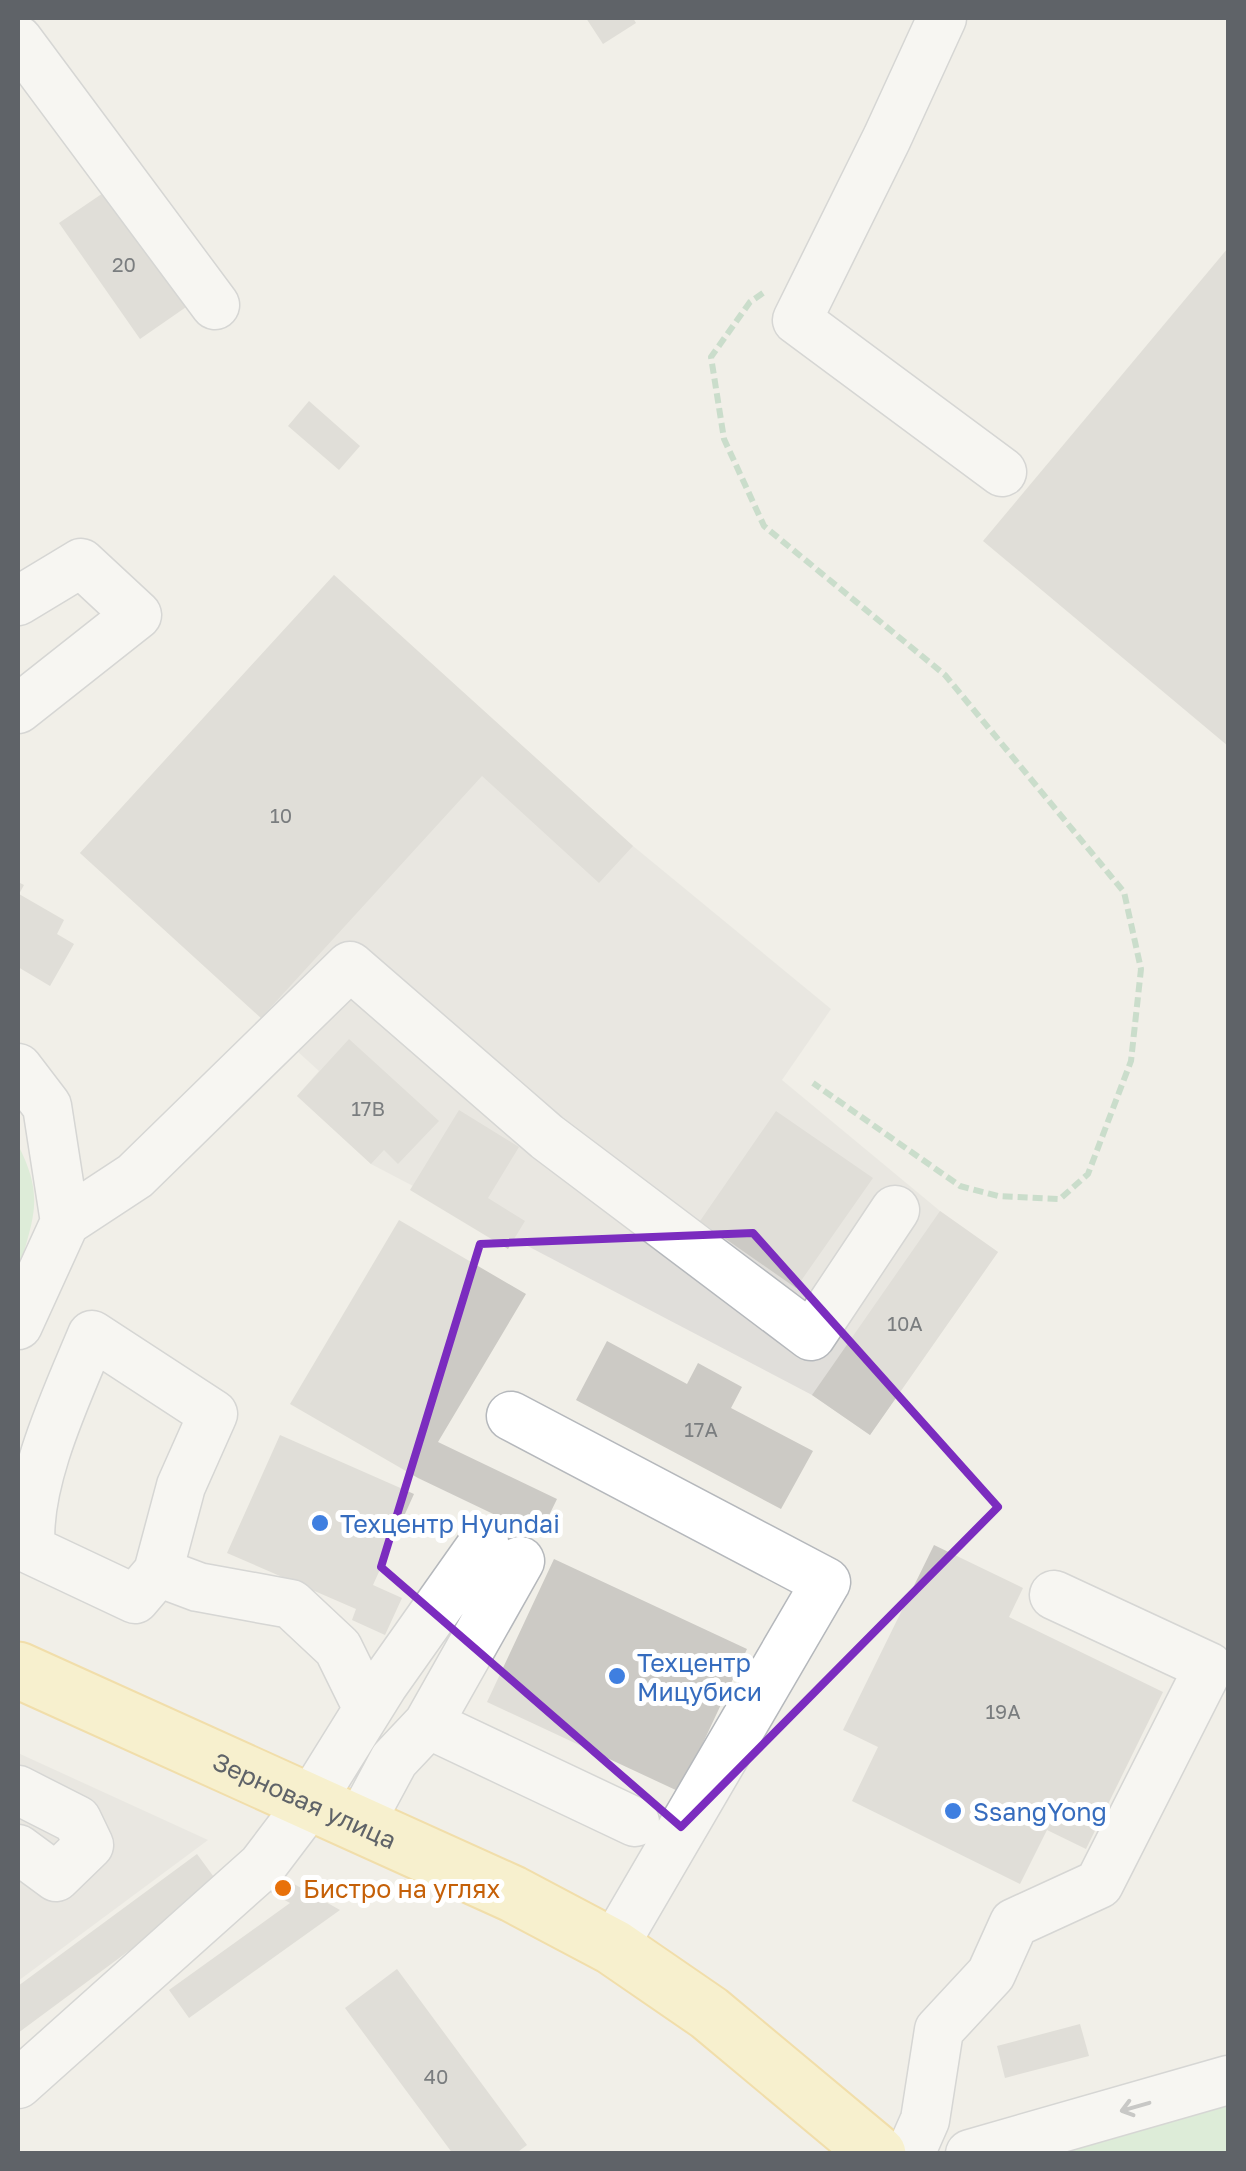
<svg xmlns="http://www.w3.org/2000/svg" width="1246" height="2171" viewBox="0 0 1246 2171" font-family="'Golos Text',sans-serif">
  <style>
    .industrial { fill: #e0deda }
    .green { fill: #c5e8c5 }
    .building { fill: #cccac5 }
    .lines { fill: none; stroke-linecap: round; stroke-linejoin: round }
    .minor-casing { stroke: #b5b8bc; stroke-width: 51 }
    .major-casing { stroke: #f2c960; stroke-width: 59 }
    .path { stroke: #9cc7a9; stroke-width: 6; stroke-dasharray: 10 5; stroke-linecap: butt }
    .minor { stroke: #fff; stroke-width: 48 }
    .major { stroke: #fff2af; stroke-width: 55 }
    .oneway { stroke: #979a9d }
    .marked { fill: none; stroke: #7b2cbf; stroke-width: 8; stroke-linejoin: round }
    .shop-dot { fill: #3f7fe0; stroke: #fff; stroke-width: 4 }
    .food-dot { fill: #e8710a; stroke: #fff; stroke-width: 4 }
    .labels { text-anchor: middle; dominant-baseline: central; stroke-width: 10; stroke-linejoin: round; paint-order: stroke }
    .number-label { font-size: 20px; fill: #7a7d7f }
    .shop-label { font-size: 25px; fill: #366cbe; stroke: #fff; text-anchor: start }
    .street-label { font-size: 25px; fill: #5f6368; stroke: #fff }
    .food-label { font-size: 25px; fill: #c56008; stroke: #fff; text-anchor: start }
  </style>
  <rect width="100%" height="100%" fill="#f1efe8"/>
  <path class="industrial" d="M334,575L633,846L831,1009L782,1080L940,1211L998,1252L870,1435L812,1395L371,1164L297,1096L319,1071L80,853Z
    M18,1753L208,1840L18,1981Z"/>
  <path class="green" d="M18,1145C46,1199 32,1219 18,1274Z
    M1228,2100V2153L1032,2154Z"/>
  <path class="building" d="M586,18H633L636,23L603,44Z
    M109,189L189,305L140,339L59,223Z
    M1228,248V746L983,541Z
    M309,401L360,446L339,470L288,426Z
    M334,575L633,846L599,883L482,776L261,1018L80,853Z
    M18,882L24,885L19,894L64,920L57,934L74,944L50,986L18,967Z
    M349,1039L439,1121L398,1164L384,1150L371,1164L297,1096Z
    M459,1110L519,1147L488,1198L525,1221L508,1249L410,1190Z
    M776,1111L873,1178L796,1288L700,1221Z
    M940,1211L998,1252L870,1435L812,1395Z
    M399,1220L526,1294L438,1442L557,1499L539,1536L418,1478L290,1404Z
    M607,1341L687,1384L698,1363L742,1387L731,1408L813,1451L781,1509L576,1400Z
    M280,1435L414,1494L373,1585L402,1598L385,1635L352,1620L356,1609L227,1553Z
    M934,1545L1023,1588L1009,1617L1163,1692L1086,1849L1047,1830L1020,1884L852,1801L878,1747L843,1730Z
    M554,1559L747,1649L680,1792L487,1702Z
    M197,1854L219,1884L18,2033V1986Z
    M271,1871L340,1910L189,2018L169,1990L290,1903L261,1887Z
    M397,1969L527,2145L515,2154H453L345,2008Z
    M1080,2024L1089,2056L1005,2078L997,2046Z"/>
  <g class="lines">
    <g class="minor-casing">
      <path id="minor" d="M942,18L887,138L797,320L1002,472
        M18,40L215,305
        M18,601L81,563L137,615L18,709
        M18,1068L47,1106L65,1222L18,1325
        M65,1222L135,1176L350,966L547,1137L811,1336L895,1210
        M511,1416L826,1582L613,1947
        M158,1572L181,1486L213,1414L92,1335C67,1395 24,1485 31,1550L135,1599L158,1572L198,1587L291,1604L338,1648L368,1709
        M428,1724L635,1822
        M18,1790L77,1820L89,1845L56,1877L18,1849
        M359,1825L394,1760L428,1724L520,1561
        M18,2084L262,1866L309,1804L383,1685L484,1542
        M910,2154L925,2120L939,2030L991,1974L1014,1923L1099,1884L1209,1667L1054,1595
        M970,2154L1228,2080"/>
    </g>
    <g class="major-casing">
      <g id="major">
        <path id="s1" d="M18,1670L513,1894L613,1947L709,2013L878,2154"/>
      </g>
    </g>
    <path class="path" d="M763,293L750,302L711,357L724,439L764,526L945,675L1124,892L1141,969L1131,1061L1088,1174L1060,1199L998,1196L960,1186L813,1083"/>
    <use href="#minor" class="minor"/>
    <use href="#major" class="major"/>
  </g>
  <defs><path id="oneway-shaft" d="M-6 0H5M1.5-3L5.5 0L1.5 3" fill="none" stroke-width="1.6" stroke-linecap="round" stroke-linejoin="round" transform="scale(2.5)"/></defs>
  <use class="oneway" href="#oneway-shaft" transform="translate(1135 2107) rotate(164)"/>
  <path d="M0 0H1246V2171H0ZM753,1233L998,1507L681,1827L381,1567L480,1244Z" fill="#f1efe8" fill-opacity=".55" fill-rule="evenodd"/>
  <path class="marked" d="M753,1233L998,1507L681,1827L381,1567L480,1244Z"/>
  <g class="shop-dot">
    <circle cx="320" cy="1523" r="10"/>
    <circle cx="617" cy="1676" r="10"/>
    <circle cx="953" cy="1811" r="10"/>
  </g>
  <circle class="food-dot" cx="283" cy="1888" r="10"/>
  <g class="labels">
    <g class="number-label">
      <text x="124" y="264">20</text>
      <text x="281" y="815">10</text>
      <text x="368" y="1108">17В</text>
      <text x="905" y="1323">10А</text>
      <text x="701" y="1429">17А</text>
      <text x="1003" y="1711">19А</text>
      <text x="436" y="2076">40</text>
    </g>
    <g class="shop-label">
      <text x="340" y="1523">Техцентр Hyundai</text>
      <text x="637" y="1662">Техцентр<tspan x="637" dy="29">Мицубиси</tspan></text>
      <text x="973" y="1811">SsangYong</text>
    </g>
    <g class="street-label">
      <text stroke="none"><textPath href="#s1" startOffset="315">Зерновая улица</textPath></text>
    </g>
    <g class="food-label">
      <text x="303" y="1888">Бистро на углях</text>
    </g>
  </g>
  <rect width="1246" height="2171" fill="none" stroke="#5f6368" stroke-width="40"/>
</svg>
